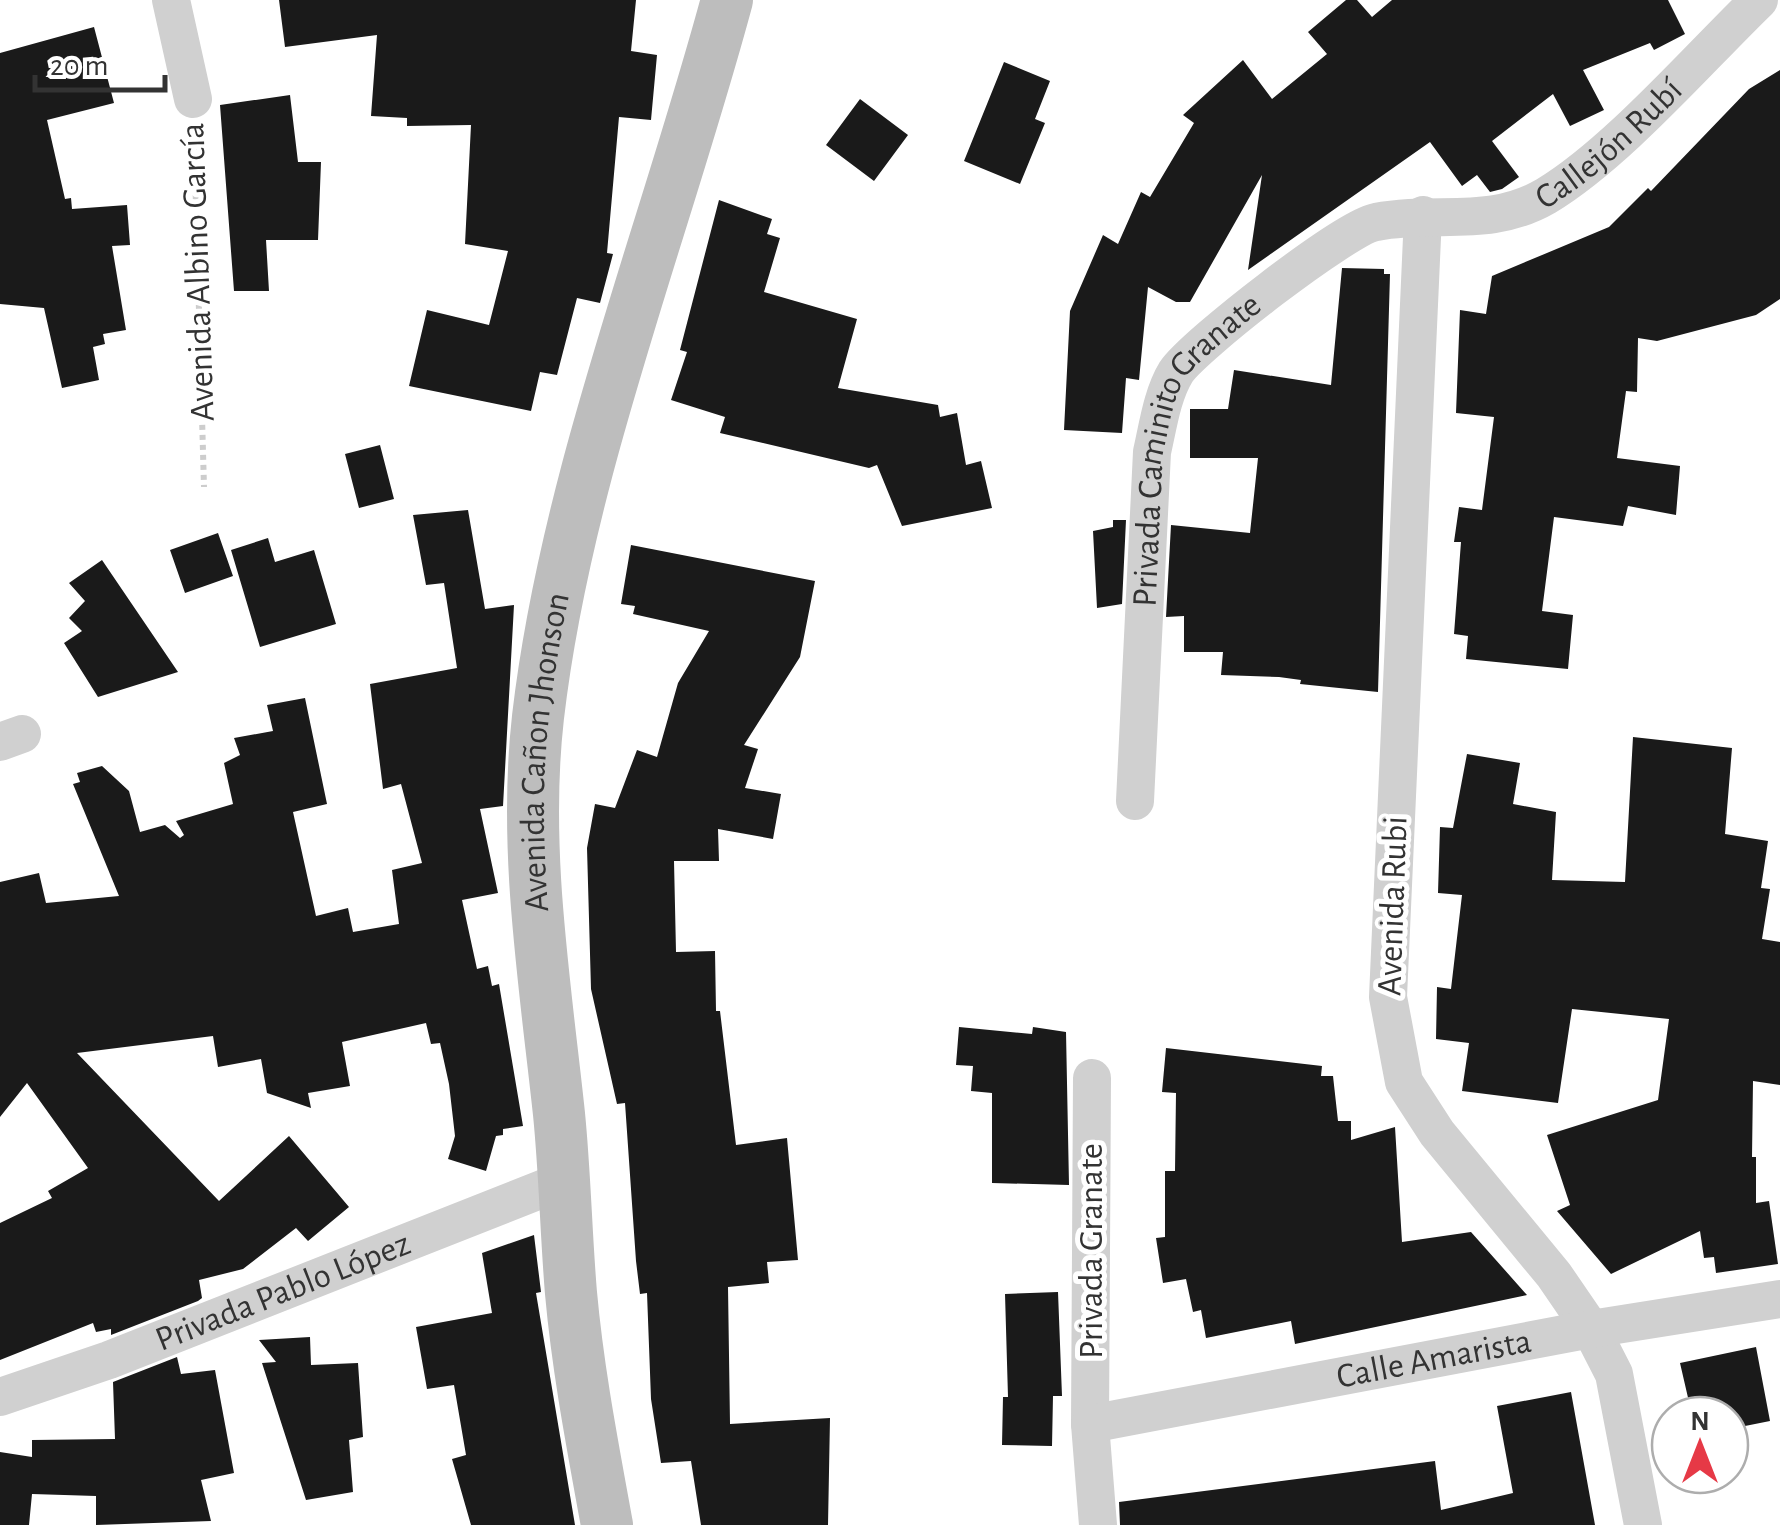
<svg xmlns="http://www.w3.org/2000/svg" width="1780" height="1525" viewBox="0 0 1780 1525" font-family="'Alegreya Sans',sans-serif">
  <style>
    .building { fill: #1a1a1a }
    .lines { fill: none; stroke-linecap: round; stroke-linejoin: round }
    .path { stroke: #cdcdcd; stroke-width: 6; stroke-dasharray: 5 5; stroke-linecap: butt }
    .minor { stroke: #d0d0d0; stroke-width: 38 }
    .secondary { stroke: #bdbdbd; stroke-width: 52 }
    .labels { text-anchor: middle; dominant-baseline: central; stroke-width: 10; stroke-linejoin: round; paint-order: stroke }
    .street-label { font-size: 35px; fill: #333; stroke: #fff }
  </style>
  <rect width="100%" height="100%" fill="#fff"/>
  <path class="building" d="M279,0H636L631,51L657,55L651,120L619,117L607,253L613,254L600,303L577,298L557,375L540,372L531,411L409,386L427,310L489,325L508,251L465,244L471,125L407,126V118L371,116L377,35L285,47Z
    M1346,0H1357L1372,17L1392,0H1668L1685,34L1654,50L1650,43L1583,70L1604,110L1570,126L1553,94L1492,141L1519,177L1502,189L1490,192L1477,175L1462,186L1430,142L1248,270L1262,175L1190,302H1176L1148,287L1139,380L1126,378L1122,433L1064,430L1070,311L1103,235L1118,244L1141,192L1150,197L1194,123L1183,115L1243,60L1272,99L1327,54L1308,32Z
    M94,27L114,103L47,120L65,199L71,198L72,209L127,205L130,245L112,246L126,330L103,334L105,344L93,347L99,380L62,388L44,308L0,304V53Z
    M1004,62L1050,81L1035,119L1045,123L1020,184L964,161Z
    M1780,70V299L1756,315L1657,341L1638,338L1637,392L1626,391L1617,458L1680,466L1676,515L1628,506L1623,526L1554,517L1542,611L1573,615L1568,669L1466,659L1468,636L1454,634L1461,542H1454L1459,507L1482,510L1494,417L1456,413L1460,310L1486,314L1492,276L1609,227L1648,188L1651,191L1749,89Z
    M290,95L298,162H321L318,240H266L269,291H234L220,105Z
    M860,99L908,135L874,181L826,145Z
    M719,200L772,219L767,234L780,238L764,292L857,319L838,388L938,405L940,417L957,413L966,465L981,461L992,508L902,526L877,465L869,468L720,433L725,417L671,400L687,352L680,350Z
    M1342,268L1384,269V274H1390L1378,692L1300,684L1301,680L1279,677L1221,675L1223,652H1184V616L1166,617L1171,525L1250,533L1258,458H1190V409H1228L1234,370L1331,385Z
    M380,445L394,499L359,508L345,454Z
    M468,510L485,609L514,605L503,806L480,809L498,893L462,900L477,969L488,966L492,986L499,984L523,1126L503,1129V1135L496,1136L486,1171L448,1159L455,1136L449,1084L440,1043L431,1044L426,1023L342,1042L350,1086L308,1093L311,1108L267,1093L261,1059L218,1067L213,1036L77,1053L219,1201L289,1136L349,1207L308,1241L296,1228L243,1269L199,1280L202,1298L198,1301L111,1335V1329L96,1332L93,1323L0,1360V1223L52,1198L48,1191L88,1168L27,1083L0,1117V882L39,873L46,903L119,896L73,784L80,782L77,773L102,766L129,791L140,832L165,825L180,838L184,835L176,821L233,804L224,763L240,755L234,738L273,731L267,705L305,698L327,804L293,812L316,916L348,908L353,932L399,924L392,870L422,863L401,784L383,789L370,684L457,668L444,583L426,585L413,515Z
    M1113,520H1126L1122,604L1097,608L1093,531L1113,527Z
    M218,533L233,576L185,593L170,550Z
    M268,538L275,562L314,550L336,624L260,647L231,550Z
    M631,545L815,581L800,657L744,745L758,749L745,788L781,794L773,839L718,829L719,861H674L676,952L715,951L716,1011H720L736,1145L787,1138L798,1260L767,1262L769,1283L728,1287L730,1424L830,1418L828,1525H701L691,1461L661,1463L651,1399L647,1293L640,1294L636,1261L625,1103L617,1104L591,989L587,848L595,804L615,808L637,750L657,757L678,683L709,631L633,614L635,606L621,604Z
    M102,560L178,672L98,697L64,643L82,631L69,618L85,601L69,583Z
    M1633,737L1732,748L1725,834L1768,841L1761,888L1770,889L1762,939L1780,942V1085L1753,1081L1752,1157H1756V1203L1769,1201L1778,1264L1716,1273L1714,1257L1704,1258L1700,1231L1611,1274L1557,1211L1570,1205L1547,1135L1658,1100L1669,1019L1572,1009L1558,1103L1462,1091L1469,1043L1436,1039L1437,987L1451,989L1462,895L1438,893L1440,827L1453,828L1467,754L1520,763L1513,804L1556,812L1552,880L1625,882Z
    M959,1027L1032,1034L1033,1027L1066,1032L1069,1185L992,1183V1093L971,1091L973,1066L956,1065Z
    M1166,1048L1322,1066L1321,1076H1333L1338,1121H1351V1140L1395,1127L1402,1242L1471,1232L1527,1295L1295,1344L1291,1321L1206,1338L1201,1310L1193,1312L1186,1279L1163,1283L1156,1238L1165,1237V1171H1175L1176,1093L1162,1092Z
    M534,1235L541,1292L536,1293L575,1525H471L452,1459L466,1455L454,1385L427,1389L416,1327L492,1313L482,1253Z
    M1058,1292L1062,1396H1053L1052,1446L1002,1445L1003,1397H1008L1005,1294Z
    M310,1337L311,1365L358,1363L363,1437L349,1440L353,1492L306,1500L262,1363L276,1362L259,1340Z
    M1756,1347L1770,1421L1730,1429V1415H1692L1680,1363Z
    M177,1357L181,1374L215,1370L234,1473L201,1480L211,1521L96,1525V1496L32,1494L29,1525H0V1452L32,1457V1440L115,1439L113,1382Z
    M1571,1392L1595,1525H1120L1119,1502L1435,1461L1441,1510L1513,1493L1497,1406Z"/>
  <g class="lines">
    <path class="path" d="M194,135L204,487"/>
    <g class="minor">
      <path d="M171,0L193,99"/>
      <path d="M1423,215L1388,997L1404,1082L1437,1133L1554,1275L1591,1329L1614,1374L1643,1525"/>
      <path d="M0,742L22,734"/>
      <path id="s1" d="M1135,801L1152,452C1158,426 1162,395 1176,372C1194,345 1346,227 1376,222C1437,210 1489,229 1546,196C1616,154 1698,59 1759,0"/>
      <path d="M1092,1078L1090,1424L1098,1525"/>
      <path id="s2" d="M0,1397L109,1360L565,1180"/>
      <path id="s3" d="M1090,1424L1591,1329L1780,1299"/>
    </g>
    <path class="secondary" id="s4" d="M607,1525C593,1448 578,1371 571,1293C566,1234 565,1174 559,1114C545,983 523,849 538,717C566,477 664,234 727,0"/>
  </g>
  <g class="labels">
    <g class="street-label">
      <text stroke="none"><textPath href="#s1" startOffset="940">Callejón Rubí</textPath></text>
      <text transform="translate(198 272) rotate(-92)">Avenida Albino García</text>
      <text stroke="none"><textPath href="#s1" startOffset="368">Privada Caminito Granate</textPath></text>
      <text stroke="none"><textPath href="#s4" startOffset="778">Avenida Cañon Jhonson</textPath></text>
      <text transform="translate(1393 906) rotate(-88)">Avenida Rubi</text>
      <text transform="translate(1091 1251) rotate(-90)">Privada Granate</text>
      <text stroke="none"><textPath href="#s2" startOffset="302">Privada Pablo López</textPath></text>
      <text stroke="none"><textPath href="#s3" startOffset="350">Calle Amarista</textPath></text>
    </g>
  </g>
  <g transform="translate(1700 1445)"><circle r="48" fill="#ffffff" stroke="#adadad" stroke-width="2.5"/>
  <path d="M0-8L18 38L0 25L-18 38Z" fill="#e63946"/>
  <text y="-15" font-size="28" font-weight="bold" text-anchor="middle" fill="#333333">N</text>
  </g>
  <path d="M35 75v15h130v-15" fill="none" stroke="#333333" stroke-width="5"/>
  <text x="50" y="75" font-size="30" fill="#333333" stroke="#ffffff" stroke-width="8" paint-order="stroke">20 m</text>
</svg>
